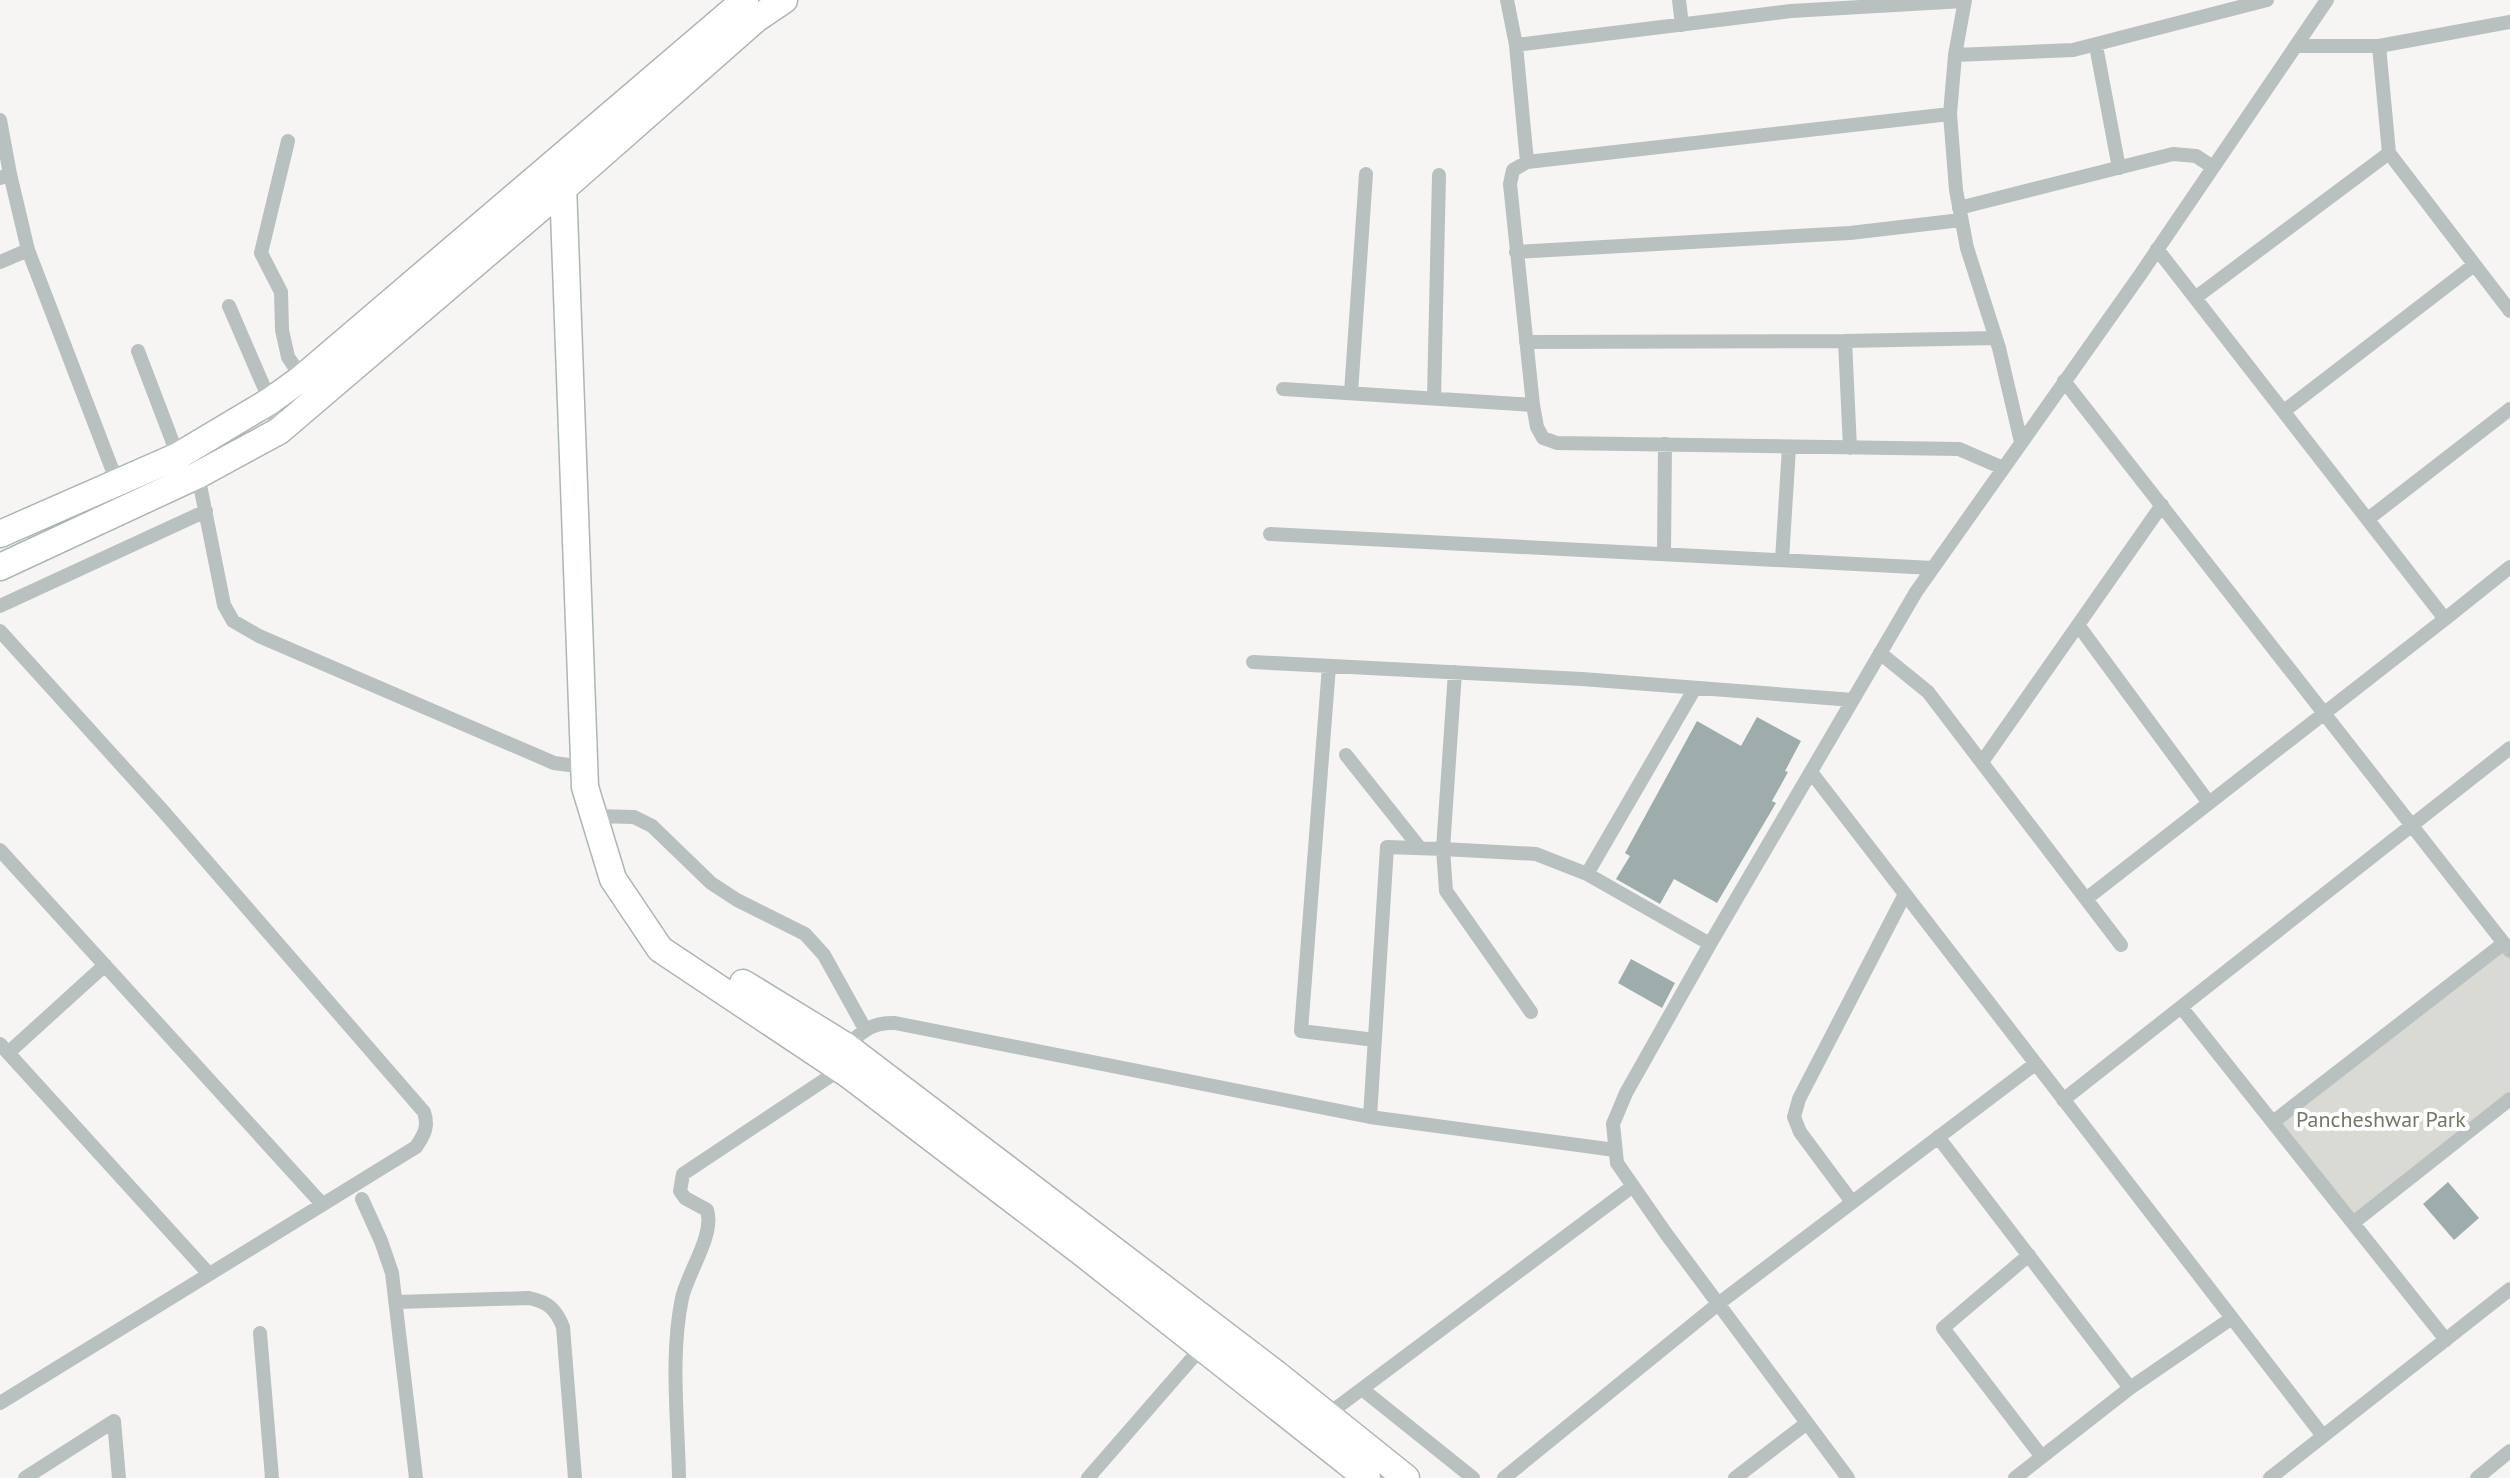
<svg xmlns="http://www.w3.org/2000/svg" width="2510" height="1478" viewBox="0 0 2510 1478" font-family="'PT Sans',sans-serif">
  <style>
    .green { fill: #d8dad3 }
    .building { fill: #9eacac }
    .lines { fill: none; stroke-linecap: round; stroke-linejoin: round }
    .major-casing { stroke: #adb5b5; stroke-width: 29 }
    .minor { stroke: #b8c0c0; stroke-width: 14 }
    .major { stroke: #fff; stroke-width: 26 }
    .labels { text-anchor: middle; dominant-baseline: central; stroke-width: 8; stroke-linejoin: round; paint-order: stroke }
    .park-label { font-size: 22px; fill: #717966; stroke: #fff }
  </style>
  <rect width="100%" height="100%" fill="#f6f5f3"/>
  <path class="green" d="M2504,943L2510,951V1099L2353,1223L2273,1122Z"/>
  <path class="building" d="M1757,717L1801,741L1785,771L1788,772L1772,801L1776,803L1717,903L1674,879L1660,904L1616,879L1630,856L1625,853L1697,721L1741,746Z
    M1631,959L1675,983L1662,1008L1618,983Z
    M2448,1182L2479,1218L2454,1240L2423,1204Z"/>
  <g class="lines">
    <g class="major-casing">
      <path id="major" d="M562,157L585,787L613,879L660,949L849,1075L1085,1255L1367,1478
        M0,534L178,456L270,401L302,378L745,0
        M0,567L198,475L279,431L565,187L756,19L784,0
        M743,983L846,1046L1275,1373L1406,1478"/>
    </g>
    <path class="minor" d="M1507,0L1516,45L1527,162L1513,170L1510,184L1533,405
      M1679,0L1682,25
      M1965,0L1955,55L1950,114L1956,190L1967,248L1999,348L2021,442
      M1516,45L1791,11L1964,1
      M2096,46L2119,168
      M2296,46H2379L2510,22
      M2379,46L2389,153L2510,311
      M1955,55L2073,50L2267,0
      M0,120L10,174L0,178
      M288,141L261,253L281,292L282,330L288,357L302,378
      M1527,162L1950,114
      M10,174L28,250
      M1959,208L2173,154L2196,156L2213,167
      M2157,249L2445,619L2510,567
      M1516,252L1850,233L1961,220
      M0,262L28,250L117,482
      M2195,298L2389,153
      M229,306L270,401L279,431
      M1845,341L1996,338
      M1526,342L1845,341L1850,448
      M138,351L178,456
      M2064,381L2510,951
      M1283,389L1533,405L1537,427L1543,438L1557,443L1959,449L2003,468
      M1351,393L1366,174
      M1434,398L1439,175
      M2284,411L2474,265
      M198,475L224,605L233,621L259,636L554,763L584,767
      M2368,519L2510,409
      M1270,534L1933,568
      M1664,553L1665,444
      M1782,560L1789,447
      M0,606L206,511
      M2078,625L2209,803
      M0,631L163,811L424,1112C429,1127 424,1135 416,1147L0,1403
      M1880,653L1928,692L2121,945
      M1253,662L1582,679L1853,700
      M1329,666L1301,1031L1375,1040
      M1455,672L1443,849L1536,854L1587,874L1710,944
      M1346,755L1420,848
      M1982,762L2162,505
      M1811,772L2323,1436
      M594,816L634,817L652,826L711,883L737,900L805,934L824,955L865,1029
      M0,850L322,1204
      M1587,874L1695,688
      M2086,899L2445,619
      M2181,1007L2446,1340
      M0,1044L209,1274
      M846,1046C863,1031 872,1022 895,1023L1370,1117L1615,1150
      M8,1053L105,965
      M2063,1100L2510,748
      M1370,1117L1387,847L1443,849L1446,891L1531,1012
      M2273,1122L2504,943
      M1938,1137L2130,1388L2015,1478
      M362,1199L381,1241L392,1273L416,1478
      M1852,1202L1800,1132L1794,1117L1799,1099L1905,894
      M2353,1223L2510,1099
      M2029,1255L1943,1328L2042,1457
      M397,1302L529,1298C548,1302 556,1309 563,1327L575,1478
      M260,1333L272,1478
      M2130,1388L2232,1318
      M1362,1389L1473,1478
      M1327,1415L1633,1186
      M25,1478L114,1421L119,1478
      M679,1478C678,1419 670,1356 682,1298C688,1272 715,1234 707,1210L685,1198L680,1191L683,1174L841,1069
      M1088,1478L1202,1347
      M1504,1478L1718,1304L2035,1064
      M1735,1478L1807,1423
      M1848,1478L1667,1235L1617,1163L1613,1124L1626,1093L1710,944L1916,592L2140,275L2327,0
      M2270,1478L2510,1289
      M2477,1478L2510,1451"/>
    <use href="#major" class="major"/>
  </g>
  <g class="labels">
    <g class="park-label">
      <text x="2381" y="1119">Pancheshwar Park</text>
    </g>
  </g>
</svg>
